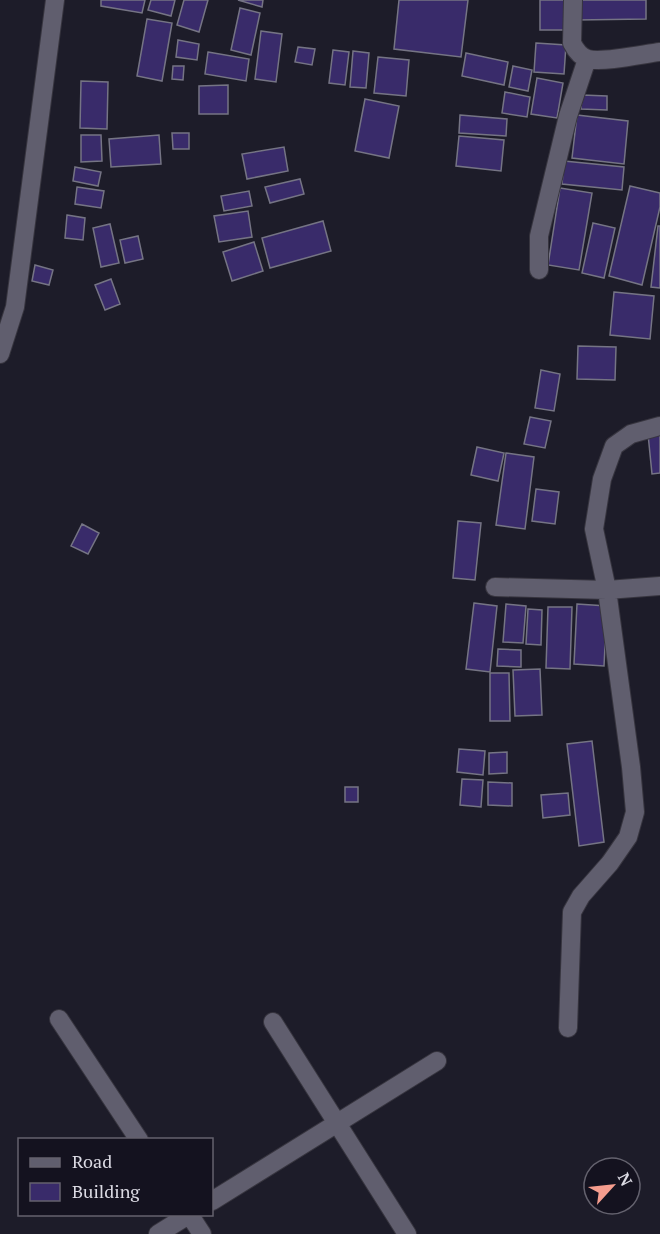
<svg xmlns="http://www.w3.org/2000/svg" width="660" height="1234" viewBox="0 0 660 1234" font-family="'PT Serif',serif">
  <style>
    .building { fill: #392b6a; stroke: #757484; stroke-width: 1.5 }
    .lines { fill: none; stroke-linecap: round; stroke-linejoin: round }
    .minor-casing { stroke: #37353f; stroke-width: 20 }
    .minor { stroke: #605e6e; stroke-width: 18 }
  </style>
  <rect width="100%" height="100%" fill="#1d1c29"/>
  <path class="building" d="M101,0H145L142,13L101,6Z
    M151,0H175L171,16L148,10Z
    M184,0H208L199,32L177,25Z
    M238,0H263L262,7Z
    M399,0H468L461,57L394,49Z
    M540,0H569V30H540Z
    M576,0H646V19L576,20Z
    M240,8L260,13L251,55L231,50Z
    M147,19L172,23L162,81L137,76Z
    M261,31L282,34L276,82L255,79Z
    M178,40L199,44L197,60L176,57Z
    M536,43L566,45L564,74L534,72Z
    M298,47L315,49L312,65L295,62Z
    M333,50L349,52L345,85L329,83Z
    M353,51L369,53L366,88L350,87Z
    M208,52L249,59L246,81L205,74Z
    M466,53L508,62L504,85L462,76Z
    M378,57L409,60L406,96L374,93Z
    M173,66H184L183,80L172,79Z
    M513,66L532,70L528,91L509,87Z
    M537,78L563,83L557,118L531,114Z
    M81,81L108,82L107,129L80,128Z
    M228,85V114H199V86Z
    M505,92L530,97L527,117L502,113Z
    M582,95L607,96V110L581,109Z
    M365,99L399,106L389,158L355,151Z
    M460,115L507,119L506,136L459,133Z
    M577,115L628,121L624,164L572,158Z
    M172,133H189V149H173Z
    M81,135H101L102,161L81,162Z
    M159,135L161,164L111,167L109,139Z
    M459,136L504,140L501,171L456,166Z
    M284,147L288,171L247,179L242,154Z
    M564,161L624,167L622,190L562,184Z
    M75,167L101,172L98,186L73,181Z
    M300,179L304,194L270,203L265,187Z
    M630,186L660,193V207L642,285L609,276Z
    M77,187L104,191L101,208L75,204Z
    M560,188L592,193L579,270L548,265Z
    M249,191L252,206L224,211L221,196Z
    M248,211L252,237L219,242L214,216Z
    M67,215L85,218L83,240L65,238Z
    M323,221L331,251L270,268L262,238Z
    M593,223L615,228L604,278L582,273Z
    M110,224L119,263L101,267L93,228Z
    M658,226H660V288L651,287Z
    M138,236L143,259L125,263L120,240Z
    M254,242L263,271L232,281L223,252Z
    M35,265L53,270L49,285L32,281Z
    M111,279L120,304L105,310L95,285Z
    M614,292L654,296L650,339L610,335Z
    M578,346L616,347L615,380L577,379Z
    M541,370L560,374L554,411L535,408Z
    M530,417L551,421L545,448L524,444Z
    M660,433V473L652,474L648,434Z
    M477,447L504,453L498,481L471,475Z
    M506,453L534,457L525,529L496,525Z
    M536,489L559,492L555,524L532,521Z
    M458,521L481,523L475,580L453,578Z
    M82,524L99,533L88,554L71,546Z
    M474,603L497,606L490,672L466,669Z
    M506,604L526,606L523,643L503,642Z
    M577,604L607,606L604,666L574,664Z
    M548,607H572L570,669L546,668Z
    M528,609L542,610L541,645L526,644Z
    M498,649L521,650V667L497,666Z
    M540,669L542,715L515,716L513,670Z
    M490,673H509L510,721H490Z
    M592,741L604,842L579,846L567,744Z
    M459,749L485,751L483,775L457,772Z
    M507,752V773L489,774V753Z
    M462,779L483,780L481,807L460,805Z
    M488,782L512,783V806L488,805Z
    M345,787H358V802H345Z
    M568,793L570,815L543,818L541,795Z"/>
  <g class="lines">
    <g class="minor-casing">
      <path id="minor" d="M573,0L572,43C575,49 581,57 588,59C603,63 644,54 660,52
        M539,270V236L568,116L587,59
        M0,354L15,307L55,0
        M495,587L607,590L660,586
        M59,1019L139,1140
        M273,1022L407,1234
        M568,1028L572,912L581,896L610,863L628,837L635,812L631,767L607,590L594,529L602,479L614,446L631,434L660,426
        M212,1201L437,1061
        M189,1214L202,1234
        M158,1234L190,1214"/>
    </g>
    <use href="#minor" class="minor"/>
  </g>
  <rect x="18" y="1138" width="195" height="78" fill="#14121f" stroke="#64626e" stroke-width="1.5"/>
  <rect x="30" y="1158" width="30" height="9" fill="#605e6e" stroke="#64626e" stroke-width="1.5"/>
  <text x="72" y="1168" font-size="18" fill="#dcdbe4">Road</text>
  <rect x="30" y="1183" width="30" height="18" fill="#392b6a" stroke="#64626e" stroke-width="1.5"/>
  <text x="72" y="1198" font-size="18" fill="#dcdbe4">Building</text>
  <g transform="translate(612 1186) rotate(63)"><circle r="28" fill="#14121f" stroke="#64626e" stroke-width="1.5"/>
  <path d="M0-4.5L10 22L0 15L-10 22Z" fill="#f59d8e"/>
  <text y="-9" font-size="16" font-weight="bold" text-anchor="middle" fill="#dcdbe4">N</text>
  </g>
</svg>
